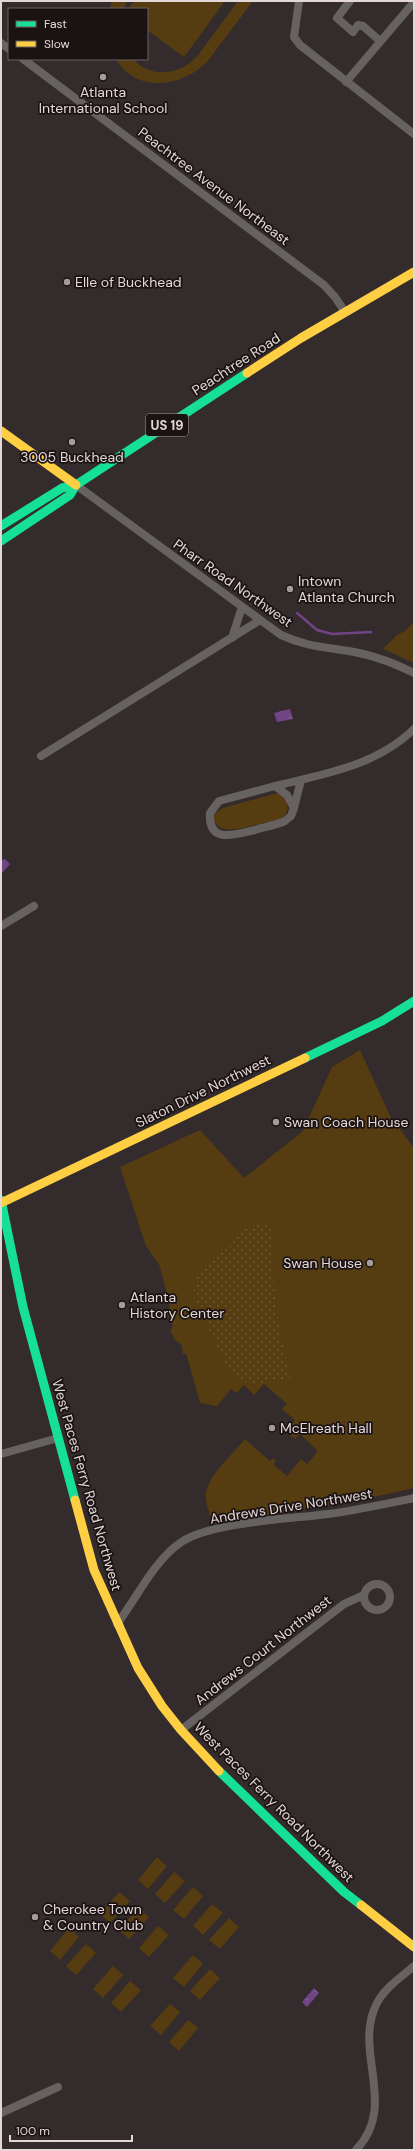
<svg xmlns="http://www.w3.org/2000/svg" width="415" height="2151" viewBox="0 0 415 2151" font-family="'DM Sans',sans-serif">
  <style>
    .green { fill: #553d11 }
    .garden { fill: url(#garden-dots) }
    .water { fill: url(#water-ripples) }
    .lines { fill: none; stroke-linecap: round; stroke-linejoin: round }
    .stream { stroke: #704485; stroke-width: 2.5 }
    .street { stroke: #676262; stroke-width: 8 }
    .fast { stroke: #16e098; stroke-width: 9 }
    .slow { stroke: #ffcf43; stroke-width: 9 }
    .poi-dot { fill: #a69b9b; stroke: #1a1213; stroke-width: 1.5 }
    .labels { text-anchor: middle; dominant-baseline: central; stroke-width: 3.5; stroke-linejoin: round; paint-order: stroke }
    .shield { fill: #1a1213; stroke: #a79c9c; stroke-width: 1 }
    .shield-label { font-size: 13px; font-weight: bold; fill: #e3d7d7 }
    .poi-label { font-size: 14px; fill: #e3d7d7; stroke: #1a1213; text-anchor: start }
    .street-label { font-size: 14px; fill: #e3d7d7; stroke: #1a1213 }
  </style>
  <defs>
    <pattern id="garden-dots" width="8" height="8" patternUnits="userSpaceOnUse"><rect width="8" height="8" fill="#553d11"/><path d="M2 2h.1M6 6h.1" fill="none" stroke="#6d5833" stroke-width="1.8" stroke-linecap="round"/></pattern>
    <pattern id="water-ripples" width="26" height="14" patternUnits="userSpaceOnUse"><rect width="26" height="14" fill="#704485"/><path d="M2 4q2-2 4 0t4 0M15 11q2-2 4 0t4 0" fill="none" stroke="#845e96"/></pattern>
  </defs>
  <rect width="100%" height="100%" fill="#342b2c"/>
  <path class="green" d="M112,1H127L123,9H110Z
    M134,1H225L184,57L147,30V9H128Z
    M238,1H253L207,62C183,87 136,94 116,59C120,59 128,58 132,59C135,60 139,65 142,67C162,78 185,71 199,54Z
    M414,621V663L383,649L397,635L405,631Z
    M277,793L285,797C289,807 289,814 280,819C266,822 236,832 224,829C218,827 215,823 213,818L215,813L223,808Z
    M360,1050L390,1116L414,1148V1488C347,1504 280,1514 212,1521C209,1512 205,1502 206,1493C210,1473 233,1454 245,1439L270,1461L273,1458L276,1461L273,1464L287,1476L301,1459L307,1464L318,1451L300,1434L295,1439L286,1431L295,1420L282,1409L287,1404L264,1384L254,1395L244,1385L236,1393L231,1389L217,1406L200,1403L186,1353L183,1354L181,1344L175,1340L170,1330L173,1326L167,1314L170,1305L159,1264L146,1246L120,1167L200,1130L244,1178L303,1131L332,1067Z
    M157,1857L167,1866L148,1889L138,1880Z
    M174,1872L185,1881L165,1903L155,1894Z
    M193,1887L203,1896L184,1919L173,1910Z
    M119,1892L130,1901L110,1923L100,1914Z
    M212,1904L223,1913L203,1935L193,1926Z
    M138,1908L149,1917L129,1939L119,1930Z
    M229,1918L239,1927L220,1949L209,1940Z
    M158,1926L169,1935L149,1957L139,1948Z
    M69,1928L79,1937L60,1960L50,1951Z
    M86,1944L96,1953L76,1975L66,1966Z
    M193,1955L203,1964L184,1987L173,1978Z
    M113,1966L123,1975L103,1998L93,1989Z
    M210,1969L220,1978L200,2000L190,1991Z
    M130,1981L141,1990L121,2012L111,2003Z
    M170,2004L180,2012L161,2035L150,2026Z
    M188,2020L198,2028L179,2051L169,2042Z"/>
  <path class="garden" d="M259,1224L273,1227C271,1278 277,1329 291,1378L253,1384L240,1380L228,1370L193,1295L196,1279L205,1264L228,1248L244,1230Z"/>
  <path class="water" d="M290,709L293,719L277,722L274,713Z
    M5,859L10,864L1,874V860Z
    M314,1988L319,1993L307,2007L302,2002Z"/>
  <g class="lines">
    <path class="stream" d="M297,613L317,630L332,634L371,632"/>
    <path class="street" d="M299,1L294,37L300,45L414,134
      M350,1L337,18L353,32L358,25L363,26L380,41
      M1,43L9,49
      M23,59L324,285L335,297L345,312
      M346,82L414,2
      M76,485L281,635C309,648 330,647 359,653C378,657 396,664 414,673
      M232,638L242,607
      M41,756L260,620
      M275,786L287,795L294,808L291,816L285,821C276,825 265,827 255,830C236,834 208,845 210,813L219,801Z
      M275,786C324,774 376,766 414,729
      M294,808L301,780
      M1,926L34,906
      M1,1454L58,1438
      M364 1597a13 13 0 1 1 26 0a13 13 0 1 1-26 0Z
      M117,1624C136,1599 154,1561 180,1543C209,1522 290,1519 328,1514C357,1510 385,1504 414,1498
      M181,1730L344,1604L364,1595
      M1,2113L58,2087
      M356,2150C399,2105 352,2051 377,2003C385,1988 401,1977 414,1966"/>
    <path class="fast" d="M1,526L62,488L76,485L247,373
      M1,541L70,495L76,485
      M305,1058L382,1021L414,1001
      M1,1200L23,1307L75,1500
      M219,1771L344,1892L361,1905"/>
    <path class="slow" d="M247,373L301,338L414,272
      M1,431L76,485
      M1,1203L305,1058
      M75,1500L94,1570L138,1668L162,1706L181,1730L219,1771
      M361,1905L414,1947"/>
  </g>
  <g class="poi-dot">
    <circle cx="103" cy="77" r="4"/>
    <circle cx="67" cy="282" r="4"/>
    <circle cx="72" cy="442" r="4"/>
    <circle cx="290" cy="589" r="4"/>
    <circle cx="276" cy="1122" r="4"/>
    <circle cx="370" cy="1263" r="4"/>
    <circle cx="122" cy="1305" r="4"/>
    <circle cx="272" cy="1428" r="4"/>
    <circle cx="35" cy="1917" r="4"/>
  </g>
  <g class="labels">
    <rect class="shield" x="146" y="414" width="42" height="22" rx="3"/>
    <g class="shield-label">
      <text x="167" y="425">US 19</text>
    </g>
    <g class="poi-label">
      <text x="103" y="92" text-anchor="middle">Atlanta<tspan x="103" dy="16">International School</tspan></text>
      <text x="75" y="282">Elle of Buckhead</text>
      <text x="72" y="457" text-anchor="middle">3005 Buckhead</text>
      <text x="298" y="581">Intown<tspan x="298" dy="16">Atlanta Church</tspan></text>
      <text x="284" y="1122">Swan Coach House</text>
      <text x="362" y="1263" text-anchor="end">Swan House</text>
      <text x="130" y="1297">Atlanta<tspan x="130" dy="16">History Center</tspan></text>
      <text x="280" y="1428">McElreath Hall</text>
      <text x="43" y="1909">Cherokee Town<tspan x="43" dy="16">&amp; Country Club</tspan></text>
    </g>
    <g class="street-label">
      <text transform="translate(214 186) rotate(37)">Peachtree Avenue Northeast</text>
      <text transform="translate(236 364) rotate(-33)">Peachtree Road</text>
      <text transform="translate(233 583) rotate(35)">Pharr Road Northwest</text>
      <text transform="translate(203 1091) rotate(-26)">Slaton Drive Northwest</text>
      <text transform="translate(87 1485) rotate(74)">West Paces Ferry Road Northwest</text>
      <text transform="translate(291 1506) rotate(-9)">Andrews Drive Northwest</text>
      <text transform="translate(263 1650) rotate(-38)">Andrews Court Northwest</text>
      <text transform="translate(274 1802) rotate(45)">West Paces Ferry Road Northwest</text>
    </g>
  </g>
  <rect width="415" height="2151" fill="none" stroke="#e3d7d7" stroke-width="4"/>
  <rect x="8" y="8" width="140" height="52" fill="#1a1213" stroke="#6a6161"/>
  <rect x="16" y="21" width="20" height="6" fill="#16e098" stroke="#6a6161"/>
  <text x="44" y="28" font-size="12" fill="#e3d7d7">Fast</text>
  <rect x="16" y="41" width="20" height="6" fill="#ffcf43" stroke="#6a6161"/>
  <text x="44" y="48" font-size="12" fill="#e3d7d7">Slow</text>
  <path d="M10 2135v6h122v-6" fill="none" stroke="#e3d7d7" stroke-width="2"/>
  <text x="16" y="2135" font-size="12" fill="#e3d7d7" stroke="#1a1213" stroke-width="3" paint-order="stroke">100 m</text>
</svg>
